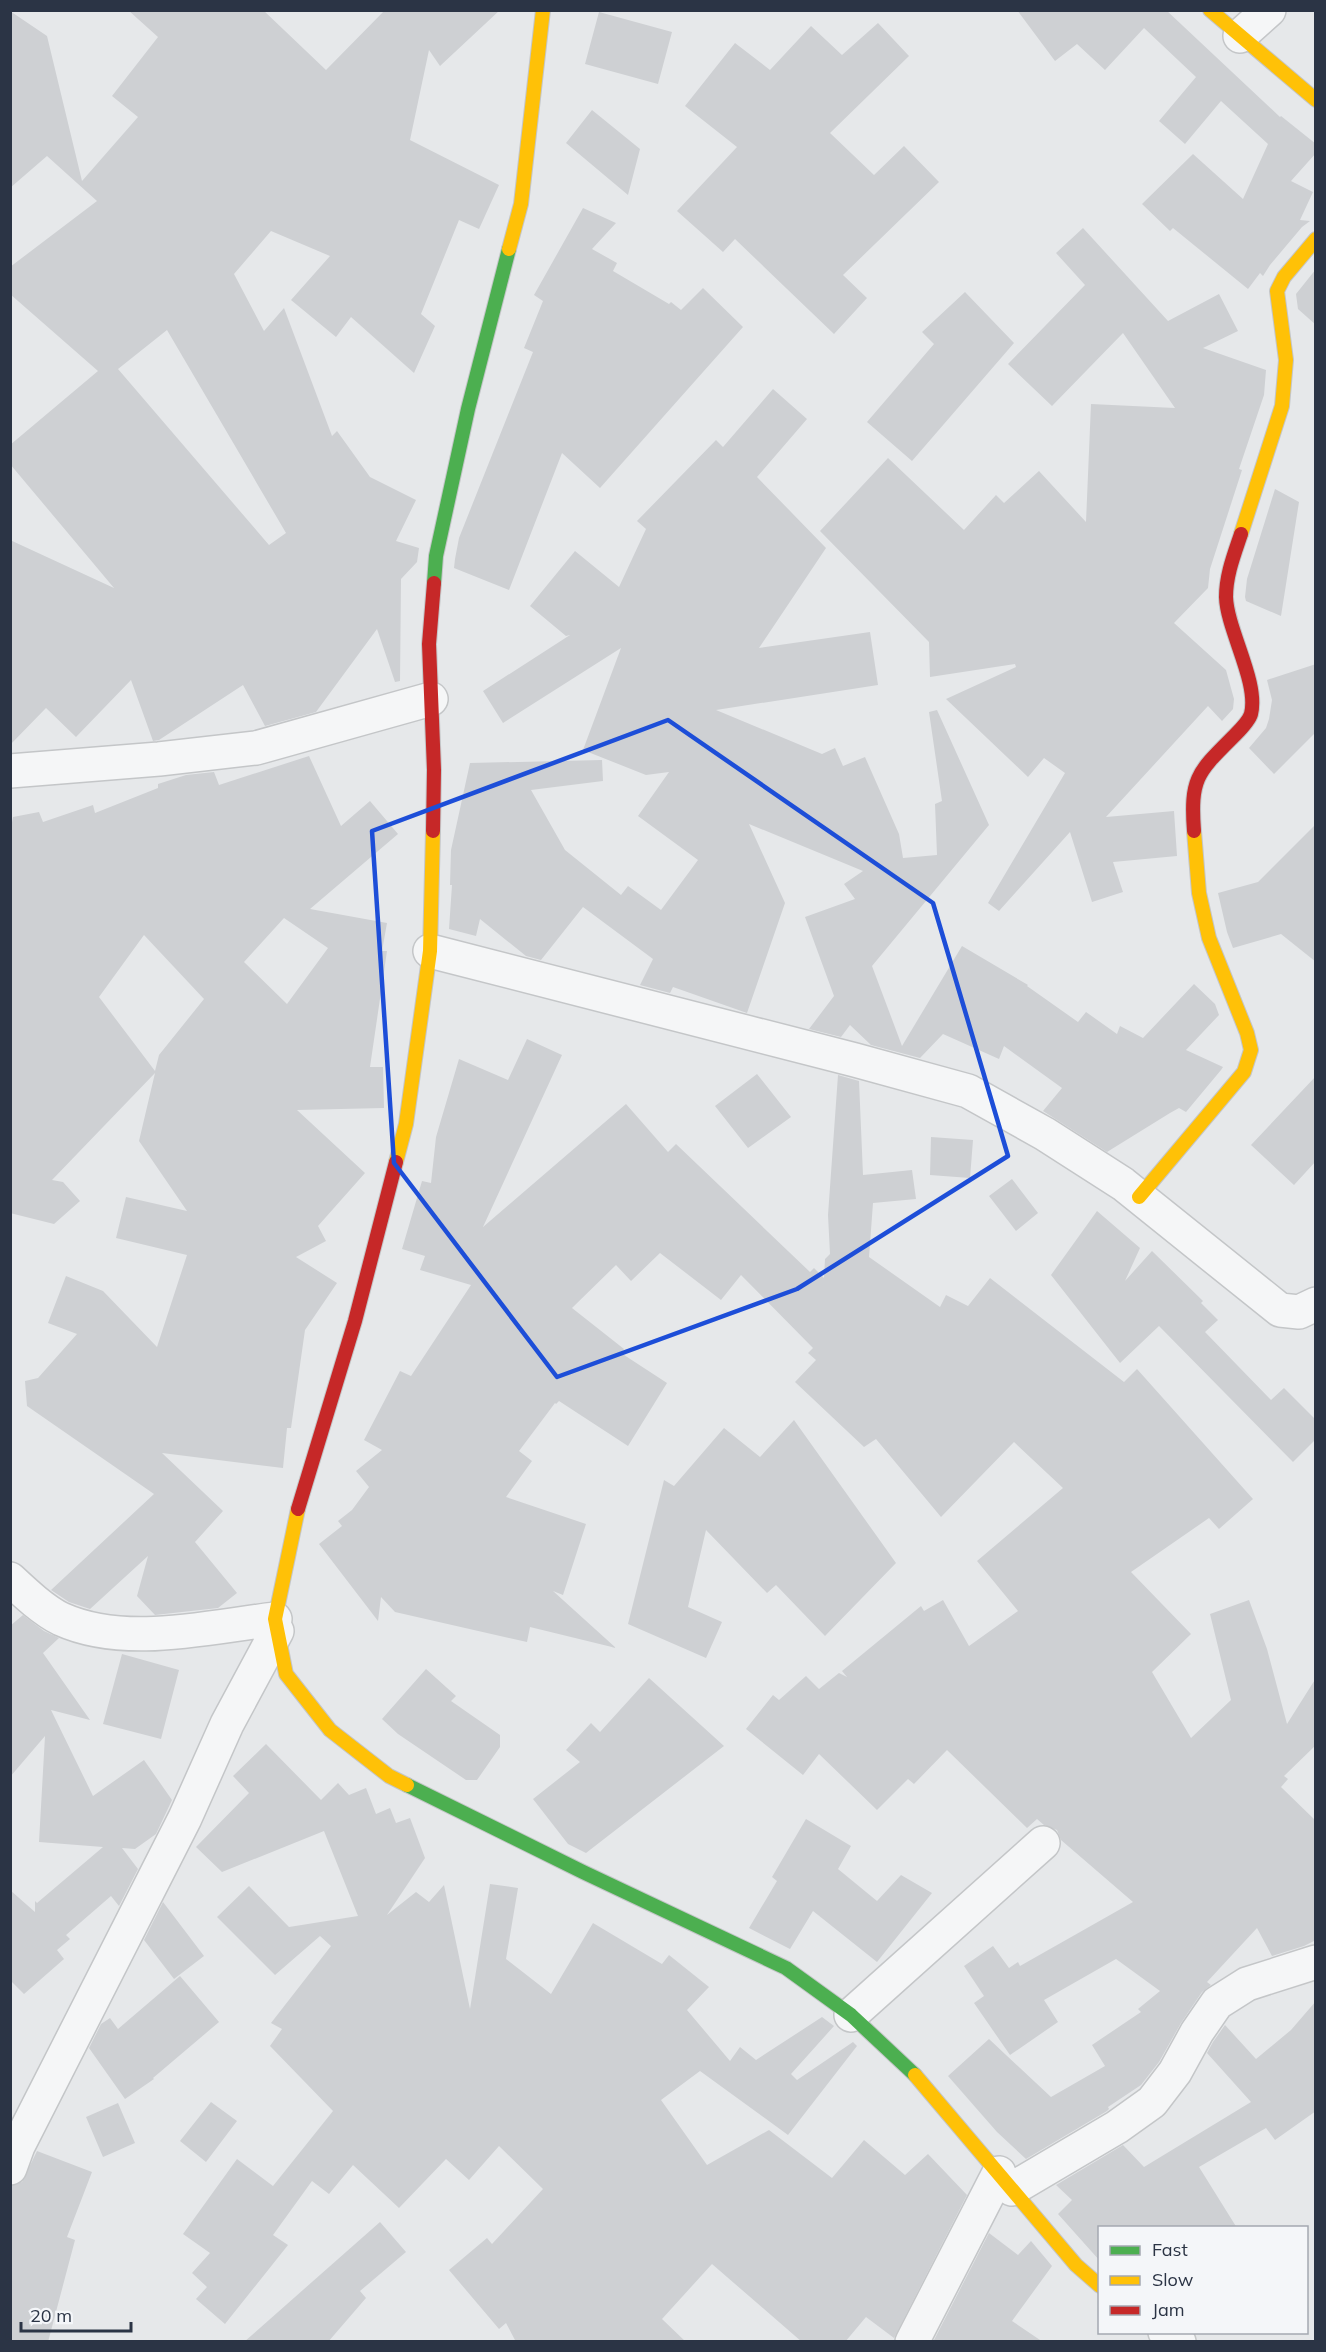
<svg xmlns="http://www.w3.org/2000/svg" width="1326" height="2352" viewBox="0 0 1326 2352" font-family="Mulish,sans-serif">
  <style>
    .building { fill: #ced0d3; fill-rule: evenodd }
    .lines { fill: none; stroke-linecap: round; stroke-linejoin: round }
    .street-casing { stroke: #c4c6c8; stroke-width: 36 }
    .fast-casing { stroke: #c4c6c8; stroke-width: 16 }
    .slow-casing { stroke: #c4c6c8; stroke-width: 16 }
    .jam-casing { stroke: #c4c6c8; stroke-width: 16 }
    .street { stroke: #f5f6f7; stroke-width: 33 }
    .fast { stroke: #4caf50; stroke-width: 14 }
    .slow { stroke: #ffc107; stroke-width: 14 }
    .jam { stroke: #c62828; stroke-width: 14 }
    .marked { fill: none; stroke: #1d4ed8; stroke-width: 4.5; stroke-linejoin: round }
  </style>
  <rect width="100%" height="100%" fill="#e6e8ea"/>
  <path class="building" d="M128,10H263L326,70L385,10H500L440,66L429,50L410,140L499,185L479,229L459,220L421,314L435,326L414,373L351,317L336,337L291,300L330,256L271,231L234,274L264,331L284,308L332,436L337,431L370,477L416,500L396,541L419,548L417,562L401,579L400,681L395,682L377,629L316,712L265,726L243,685L159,740L153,741L131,680L76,737L46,708L10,745V540L114,588L10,464V445L98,371L10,294V267L97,201L47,156L10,188V11L47,36L82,181L138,117L112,96L158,37ZM167,330L286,533L269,545L118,369Z
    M1017,10H1166L1280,117L1281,116L1316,144V153L1291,181L1313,192L1300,220L1310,221L1302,227L1270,265L1263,276L1260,273L1248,289L1173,228L1170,231L1142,204L1193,154L1243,199L1268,144L1221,101L1185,144L1159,121L1196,77L1144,28L1105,70L1077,44L1055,61Z
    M599,12L672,32L658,84L585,64Z
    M878,23L909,56L830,133L874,175L904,146L939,182L843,275L867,298L834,334L735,239L723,252L677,211L737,147L685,106L735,43L770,70L811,26L842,55Z
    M592,110L640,149L628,195L566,143Z
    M583,208L616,223L592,249L617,263L613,271L669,304L671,302L681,310L703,288L743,327L600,488L562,453L509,590L454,568L455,559L459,538L533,352L524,348L543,301L534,295Z
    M1083,228L1168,321L1219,294L1238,331L1203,348L1266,370L1264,395L1239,469L1242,470L1210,569L1208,588L1174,623L1226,670L1234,699L1233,709L1222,721L1208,706L1106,817L1174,811L1177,856L1113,862L1123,892L1092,902L1070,832L999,911L988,903L1065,773L1044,758L1028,777L946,699L1016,667L1015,664L930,677L929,642L820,531L888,458L964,530L996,495L1004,503L1039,471L1086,522L1091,404L1175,408L1123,333L1052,406L1008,364L1085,285L1056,253Z
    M1316,269V325L1298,309L1296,294Z
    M965,292L1014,343L912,461L867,422L934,344L922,332Z
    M773,389L807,419L757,477L826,548L759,648L870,632L878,685L716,710L822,754L835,748L843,766L865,757L899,834L903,858L937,855L935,804L942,801L929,712L937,710L989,825L872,966L902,1046L962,946L1028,985L1027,986L1078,1022L1086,1012L1117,1034L1120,1026L1143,1038L1194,984L1215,1004L1219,1015L1186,1050L1223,1067L1221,1070L1186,1112L1179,1108L1170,1113L1107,1152L1043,1111L1062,1088L1004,1046L999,1059L943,1034L920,1058L871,1045L850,1025L841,1037L809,1029L834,996L805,917L855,899L844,884L863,871L749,824L785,903L747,1013L673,987L670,993L640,985L653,959L583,907L541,960L526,956L480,919L476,936L449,929L452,885H450L451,850L470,763L602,760L603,781L531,790L565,850L621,895L628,886L661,910L698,860L638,816L669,772L646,775L583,750L621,648L503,723L483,691L570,635L566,636L530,606L575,551L619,587L646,529L637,521L716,440L723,447Z
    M1275,489L1299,502L1281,616L1246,601L1245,597L1247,579Z
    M1316,664V732L1274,774L1249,748L1266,728L1269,719L1272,700L1267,680Z
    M309,756L341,826L370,801L398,834L310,909L387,923L382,951H387L370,1067H383L384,1108L297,1110L365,1173L318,1226L326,1241L296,1257L337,1283L305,1330L291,1428H287L283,1468L162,1453L223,1511L195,1542L237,1593L218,1608L155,1615L137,1596L148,1556L90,1609L69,1602L51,1590L154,1494L27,1406L25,1381L38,1378L77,1334L48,1323L66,1276L103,1291L157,1347L187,1255L116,1238L126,1197L187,1211L139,1141L155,1073L52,1180L63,1182L80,1201L54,1224L10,1213V833L13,817L39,812L43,822L93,805L95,813L158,788V784L186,775L214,772L219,785ZM284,918L328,948L287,1004L244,962ZM144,935L204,999L159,1055L155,1071L99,997Z
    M1316,824V962L1281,934L1233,948L1227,932L1218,893L1258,882Z
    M527,1039L562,1055L483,1227L626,1104L668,1152L676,1144L810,1272L814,1268L824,1278L825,1259L830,1254L828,1215L838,1075L859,1081L863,1175L912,1170L916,1199L873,1203L869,1257L940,1307L946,1295L968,1306L990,1278L1124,1382L1137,1369L1253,1499L1219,1529L1209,1518L1131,1572L1191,1634L1152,1672L1191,1738L1231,1700L1210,1614L1249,1600L1267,1649L1287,1724L1316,1678V1745L1284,1776L1288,1779L1281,1787L1316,1821V1940L1304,1946L1272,1956L1257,1928L1207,1982L1211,1985L1202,1992L1181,2023L1159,2062L1141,2085L1108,2107L1109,2109L1107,2111L1026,2159L997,2132L948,2076L989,2039L1051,2097L1105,2066L1092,2045L1141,2012L1138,2009L1160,1991L1116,1959L1044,2000L1058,2022L1010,2055L974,2003L984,1996L964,1966L993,1946L1009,1968L1018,1962L1020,1966L1133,1902L1061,1840L1057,1830L1044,1825L1037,1819L1027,1828L947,1750L914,1784L908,1779L877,1810L819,1754L803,1775L746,1729L773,1695L779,1700L806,1676L819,1689L839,1673L847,1677L842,1671L921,1606L924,1611L943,1600L969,1646L1018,1611L977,1561L1063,1488L1014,1442L941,1517L876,1439L864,1447L795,1382L816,1360L808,1353L813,1348L741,1275L721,1300L660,1253L631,1281L616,1265L572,1308L624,1349L621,1353L667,1383L628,1446L559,1401L556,1404L555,1403L519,1451L532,1461L506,1497L586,1524L563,1595L553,1591L616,1648L530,1627L527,1642L395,1612L381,1597L378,1621L319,1544L342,1526L338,1521L352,1510L369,1487L356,1471L382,1450L364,1440L400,1371L411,1376L471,1285L420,1270L425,1256L402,1249L422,1181L431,1183L436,1137L459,1059L508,1080Z
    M757,1074L791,1117L748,1148L715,1106Z
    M1316,1076V1161L1294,1185L1251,1145Z
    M931,1137L973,1140L970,1178L930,1175Z
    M1012,1179L1038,1213L1016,1231L989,1196Z
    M1097,1211L1140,1248L1125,1281L1152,1251L1203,1301L1201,1303L1218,1320L1205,1332L1271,1400L1284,1388L1316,1420V1439L1293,1462L1159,1326L1120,1363L1051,1275Z
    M794,1420L896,1563L825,1636L776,1585L767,1593L706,1530L688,1607L722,1622L706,1658L628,1624L664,1480L674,1486L724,1428L760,1457Z
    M23,1615L44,1631L59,1638L43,1653L90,1720L51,1710L93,1796L144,1760L172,1800L156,1834L135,1849L122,1848L138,1869L119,1906L111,1896L66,1935L70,1939L57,1950L64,1959L24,1994L10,1980V1890L35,1912V1901L37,1903L103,1847L39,1842L45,1736L10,1777V1626Z
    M122,1654L179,1670L161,1739L103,1724Z
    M426,1669L456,1696L451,1701L500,1735V1747L477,1780H466L398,1734L382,1719Z
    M649,1678L724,1746L586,1853L568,1844L533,1799L580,1762L566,1750L591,1723L600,1732Z
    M266,1744L321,1800L338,1783L349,1795L366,1788L376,1814L390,1808L396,1823L410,1818L425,1858L387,1915L416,1892L429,1902L444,1885L470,2009L490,1884L518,1888L506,1959L551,1994L593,1923L662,1964L669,1955L709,1987L687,2010L730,2061L740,2047L756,2060L822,2017L834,2026L791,2074L797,2080L853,2042L857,2046L788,2135L700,2071L661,2100L707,2165L769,2130L832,2178L864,2140L905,2175L928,2154L967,2195L894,2338L866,2317L845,2342H802L712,2264L662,2319L686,2342H516L506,2323L499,2329L449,2270L487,2238L492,2244L543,2189L499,2146L469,2180L446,2159L399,2208L353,2165L329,2194L312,2181L273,2235L288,2245L225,2324L196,2299L207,2287L192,2273L210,2253L183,2234L237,2159L273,2186L333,2111L270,2046L282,2029L271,2023L331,1946L320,1936L275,1975L217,1917L249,1886L289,1927L358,1916L324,1831L222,1872L196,1847L249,1793L233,1776Z
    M806,1819L851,1846L838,1869L877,1901L901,1875L932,1893L877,1962L813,1911L790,1949L749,1928L777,1881L772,1877Z
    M163,1902L204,1956L174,1979L144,1940Z
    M180,1976L219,2022L153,2078L154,2079L125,2099L89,2048L101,2024L110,2018L118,2029Z
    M1316,2001V2111L1275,2140L1266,2128L1199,2167L1237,2228H1100V2261L1058,2214L1072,2200L1056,2185L1123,2145L1144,2167L1251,2102L1207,2053L1213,2042L1225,2025L1256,2059L1291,2030Z
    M211,2102L237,2121L206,2162L180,2141Z
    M118,2103L135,2143L103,2157L86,2117Z
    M37,2151L92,2172L67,2237L75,2240L48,2342H10V2186L22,2182Z
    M380,2222L406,2252L360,2291L366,2298L328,2342H244Z
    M989,2233L1018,2255L1031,2241L1052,2266L1012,2321L1043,2342H933Z"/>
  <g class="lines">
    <g class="street-casing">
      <path id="street" d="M1240,36L1269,10
        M10,771L159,759L256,748L431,699
        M430,951L855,1060L968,1091L1045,1134L1123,1184L1280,1310L1299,1312L1316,1304
        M10,1579C25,1593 43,1610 61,1619C125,1648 208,1627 275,1619
        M851,2015L1043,1843
        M10,2168L18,2146L185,1818L227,1724L277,1631
        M1012,2189L1117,2127L1152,2102L1175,2072L1197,2032L1217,2003L1247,1984L1316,1962
        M1165,2332L1179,2342
        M912,2342L999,2173"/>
    </g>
    <g class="fast-casing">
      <path id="fast" d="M434,583L436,556L468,409L509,249
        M407,1785L583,1872L786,1968L851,2015L915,2075"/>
    </g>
    <g class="slow-casing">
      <path id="slow" d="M1210,10L1316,100
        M509,249L521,204L543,10
        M1241,534L1282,406L1286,360L1277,291L1284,277L1316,239
        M396,1162L406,1124L430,951L433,831
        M1139,1197L1244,1072L1251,1050L1247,1033L1209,938L1199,893L1194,831
        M298,1509L275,1619L286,1674L330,1730L389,1776L407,1785
        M915,2075L1076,2265L1100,2286"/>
    </g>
    <g class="jam-casing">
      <path id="jam" d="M433,831L434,770L429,644L434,583
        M1194,831C1190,777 1198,772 1235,735C1240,730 1249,721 1251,714C1259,682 1227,630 1226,597C1226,575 1234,555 1241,534
        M298,1509L355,1321L396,1162"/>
    </g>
    <use href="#street" class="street"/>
    <use href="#fast" class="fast"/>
    <use href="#slow" class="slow"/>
    <use href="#jam" class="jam"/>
  </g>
  <path class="marked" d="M668,720L933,903L1008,1156L797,1289L557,1377L394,1163L372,831Z"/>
  <rect width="1326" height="2352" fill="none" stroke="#2b3445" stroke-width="24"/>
  <rect x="1098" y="2226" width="210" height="108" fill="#f4f6f9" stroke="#a4a8b1" stroke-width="1.5"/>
  <rect x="1110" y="2246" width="30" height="9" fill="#4caf50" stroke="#a4a8b1" stroke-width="1.5"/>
  <text x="1152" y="2256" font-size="18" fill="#2b3445">Fast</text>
  <rect x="1110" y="2276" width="30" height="9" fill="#ffc107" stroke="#a4a8b1" stroke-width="1.5"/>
  <text x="1152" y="2286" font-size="18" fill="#2b3445">Slow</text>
  <rect x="1110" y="2306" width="30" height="9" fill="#c62828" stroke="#a4a8b1" stroke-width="1.5"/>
  <text x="1152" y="2316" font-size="18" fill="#2b3445">Jam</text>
  <path d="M21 2322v9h110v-9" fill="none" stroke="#2b3445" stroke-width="3"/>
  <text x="30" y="2322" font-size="18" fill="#2b3445" stroke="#f4f6f9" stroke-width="4.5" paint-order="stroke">20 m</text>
</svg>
